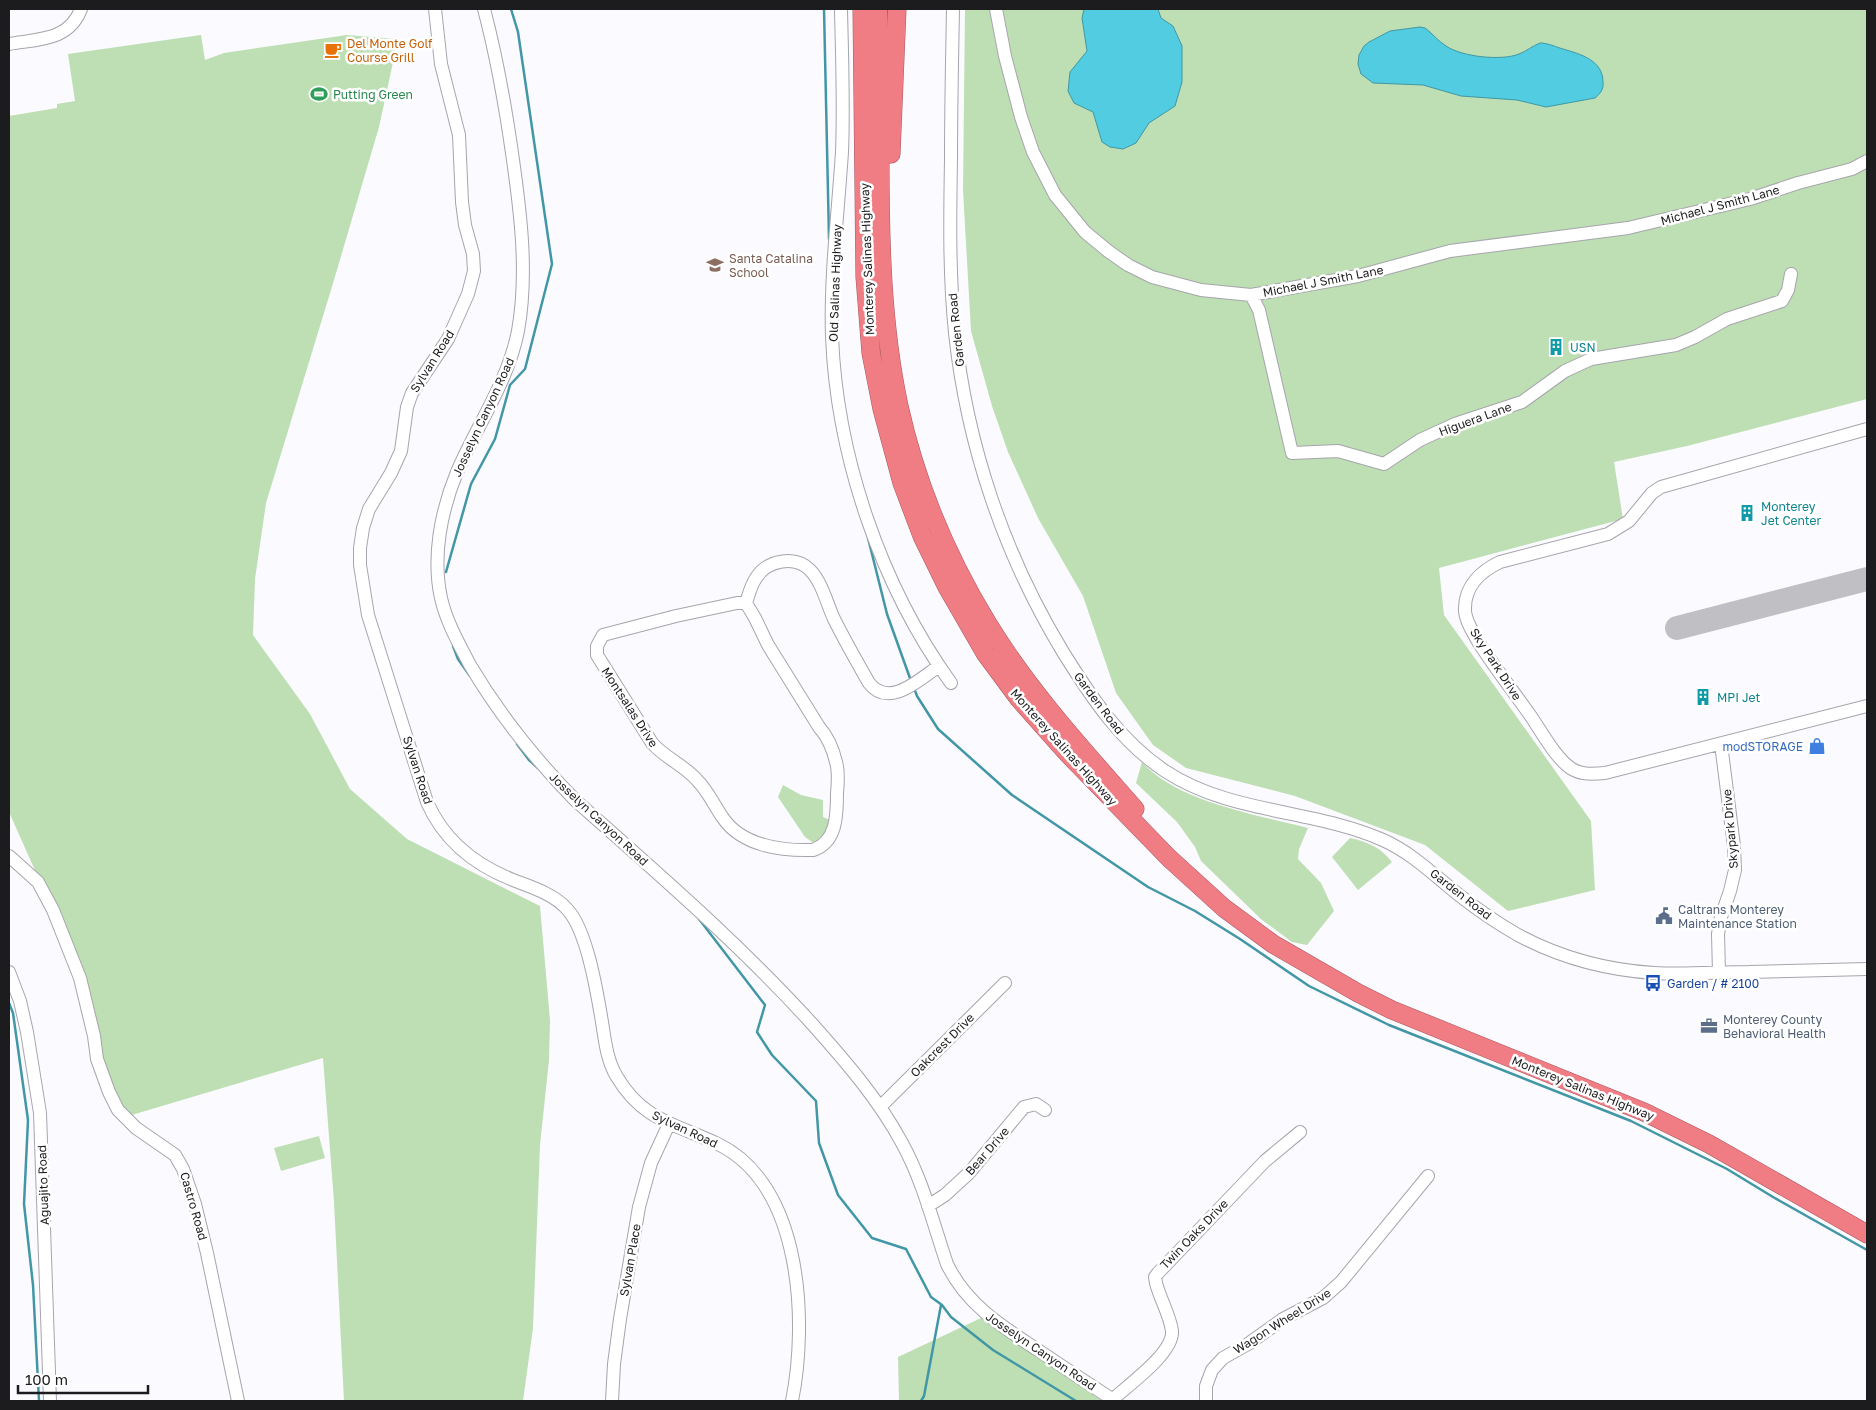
<svg xmlns="http://www.w3.org/2000/svg" width="1876" height="1410" viewBox="0 0 1876 1410" font-family="'Golos Text',sans-serif">
  <style>
    .green { fill: #bddfb3 }
    .water { fill: #51cce0; stroke: #4197a6 }
    .lines { fill: none; stroke-linecap: round; stroke-linejoin: round }
    .stream { stroke: #4197a6; stroke-width: 2.5 }
    .taxiway { stroke: #c0c0c4; stroke-width: 24 }
    .minor-casing { stroke: #a6a5ac; stroke-width: 14 }
    .highway-casing { stroke: #a65a60; stroke-width: 19 }
    .minor { stroke: #fff; stroke-width: 12 }
    .highway { stroke: #f07c84; stroke-width: 18 }
    .labels { text-anchor: middle; dominant-baseline: central; stroke-width: 5; stroke-linejoin: round; paint-order: stroke }
    .food-label { font-size: 12px; fill: #c56008; stroke: #fff; text-anchor: start }
    .leisure-label { font-size: 12px; fill: #27864d; stroke: #fff; text-anchor: start }
    .street-label { font-size: 12px; fill: #1c1c1e; stroke: #fff }
    .education-label { font-size: 12px; fill: #785e54; stroke: #fff; text-anchor: start }
    .culture-label { font-size: 12px; fill: #0d838f; stroke: #fff; text-anchor: start }
    .shop-label { font-size: 12px; fill: #366cbe; stroke: #fff; text-anchor: end }
    .service-label { font-size: 12px; fill: #4e5e75; stroke: #fff; text-anchor: start }
    .transit-label { font-size: 12px; fill: #164399; stroke: #fff; text-anchor: start }
  </style>
  <rect width="100%" height="100%" fill="#fbfaff"/>
  <path class="green" d="M965,9H1867V399L1687,446L1614,462L1623,519L1439,568L1444,615L1591,821L1595,890L1508,911L1425,845L1295,796L1186,768L1153,745L1116,693L1083,596L1038,518L1008,452L992,406L971,331L963,190Z
    M201,35L205,60L224,53L347,35L398,39L379,127L334,280L266,503L255,579L253,635L310,714L350,789L407,839L540,906L550,1020L549,1060L540,1145L533,1328L523,1401H344L334,1202L323,1058L125,1117L94,1036L46,895L9,812V116L57,108V104L75,101L68,54Z
    M1142,762C1177,802 1258,815 1308,828L1299,849L1298,859L1321,883L1334,911L1307,945L1292,942L1262,920L1201,861L1195,847L1177,822L1136,783Z
    M783,785L801,795L823,800V817L830,820L826,834L815,844L805,837L778,797Z
    M1350,838C1368,842 1380,847 1392,862L1358,890L1332,857Z
    M319,1136L325,1158L281,1171L274,1148Z
    M981,1318L1102,1401H899L898,1357Z"/>
  <path class="water" d="M1084,9H1158L1161,18L1173,26L1182,46V82L1175,106L1149,123L1136,143L1123,149L1110,147L1102,142L1093,112L1074,103L1068,91L1070,72L1087,51L1082,18Z
    M1420,27L1425,28C1432,33 1438,41 1446,46C1462,57 1502,61 1519,54C1527,51 1532,46 1540,43C1548,43 1556,47 1563,49C1580,54 1603,60 1603,82C1604,89 1600,94 1595,98L1546,107L1517,100L1461,96L1423,85L1373,83L1361,74L1358,64L1359,55L1364,46L1369,42L1390,31Z"/>
  <g class="lines">
    <path class="stream" d="M824,9L829,239
      M868,538L887,614L911,681
      M446,572L471,484L495,439L510,385L525,369L552,264L518,32L511,9
      M453,646L458,659L470,676
      M914,688L917,696L938,729L1012,795L1148,887L1195,911L1240,939L1309,986L1389,1025L1631,1121L1727,1169L1773,1197L1867,1250
      M517,744L529,760L538,768
      M699,919L765,1005L757,1032L772,1055L816,1101L819,1143L838,1195L872,1238L906,1249L931,1297L942,1305L951,1317L993,1350L1076,1401
      M9,1003L13,1013L28,1120L24,1204L33,1285L39,1401
      M921,1401L924,1396L941,1305"/>
    <path class="taxiway" d="M1677,628L1867,579"/>
    <g class="minor-casing">
      <path id="minor" d="M435,9L441,64L459,135L462,202L465,225L473,254L474,271L468,294L448,339L412,393L407,407L401,451L391,473L369,509L363,528L360,548V565L368,615L427,802C444,841 475,865 513,880C531,887 554,894 567,909C587,930 597,992 602,1022C605,1041 607,1061 617,1077C643,1121 676,1124 718,1144C802,1185 808,1321 792,1401
        M484,9C497,58 506,110 513,160C521,216 528,275 518,331C508,382 477,425 457,472C441,511 432,557 441,598C446,621 459,644 470,665C499,714 535,759 575,800C657,873 740,944 814,1026C846,1062 879,1100 902,1143C923,1181 933,1223 947,1264C966,1304 1001,1326 1038,1350C1063,1367 1089,1384 1115,1401
        M841,9C842,57 844,105 842,152C838,214 830,276 832,337C837,457 881,586 951,683
        M953,9C952,59 951,109 951,159C950,217 949,275 955,333C967,445 1004,555 1063,652C1091,697 1120,741 1165,771C1230,814 1313,809 1383,840C1412,853 1434,875 1459,895C1478,910 1497,923 1518,935C1559,957 1607,970 1654,973C1685,975 1717,972 1749,972C1788,971 1828,970 1867,969
        M996,9L1005,56L1021,117L1033,152L1055,195L1085,232L1108,251L1128,265L1152,277L1201,290L1251,295L1358,276L1450,251L1628,228L1750,199L1798,183L1852,169L1867,161
        M9,44C38,39 69,41 81,9
        M1251,295L1259,310L1292,453L1338,451L1384,464L1420,440L1455,424L1522,402L1565,371L1591,359L1676,345L1695,337L1727,319L1782,301L1788,290L1791,274
        M1867,429L1661,487L1652,493L1629,521L1608,534L1500,562C1481,571 1465,586 1465,608C1464,619 1474,634 1479,643C1495,668 1513,691 1530,715C1541,731 1556,759 1572,769C1582,775 1594,774 1605,773L1867,706
        M737,603H746L755,618L768,645L819,727C828,737 833,749 836,762C839,772 838,783 837,793C837,815 837,842 813,850C782,851 742,846 723,818C714,805 708,791 697,780C684,765 665,758 652,743L597,655V646L603,635L676,616Z
        M746,603C749,594 751,585 756,578C767,560 795,555 810,570C822,582 827,604 834,619C845,641 857,662 869,683C889,709 920,679 939,666
        M9,856L38,882L53,910L80,978L94,1036L97,1059L109,1092L118,1110L136,1128L175,1155L183,1169L195,1204L207,1253L238,1401
        M9,972L20,1001L27,1032L40,1113L50,1401
        M1719,972L1718,934L1721,917L1730,891L1735,870L1734,846L1721,744
        M880,1107L1005,983
        M928,1206L945,1195L969,1173L1024,1107L1036,1104L1045,1110
        M1112,1400C1128,1385 1174,1353 1172,1331C1170,1315 1160,1299 1156,1283L1155,1277L1158,1273L1265,1161L1300,1132
        M612,1401L614,1364L620,1319L639,1207L651,1163L669,1124
        M1206,1401V1386L1212,1370L1223,1358L1248,1344L1283,1319L1323,1298L1341,1282L1428,1176"/>
    </g>
    <g class="highway-casing">
      <path id="highway" d="M862,9L865,277L871,353L882,409L902,483L922,536L947,587L985,653L1019,699L1066,752L1169,858L1224,908L1273,944L1358,993L1392,1010L1644,1112L1709,1144L1867,1234
        M878,9C879,60 879,111 880,162C880,244 882,326 899,406C916,483 947,557 988,624C1029,691 1083,750 1135,809
        M891,154L897,9"/>
    </g>
    <use href="#minor" class="minor"/>
    <use href="#highway" class="highway"/>
  </g>
  <defs>
    <g id="cafe-bare" transform="scale(1.35)"><path d="M-5.5-4.5H6V0H3Q3 3.5 0 3.5H-2.5Q-5.5 3.5-5.5 0ZM3-3.2v2h1.7v-2ZM-6 4.5H4V6H-6Z" fill="#e8710a" stroke="#fff" stroke-width="2.5" paint-order="stroke"/></g>
    <g id="stadium-bare" transform="scale(1.35)"><path d="M0-5a6.5 5 0 1 0 0 10a6.5 5 0 1 0 0-10ZM-3.5-1.8h7v3.6h-7Z" fill="#2e9e5b" stroke="#fff" stroke-width="2.5" paint-order="stroke"/></g>
    <g id="school-bare" transform="scale(1.35)"><path d="M0-5L7-2L0 1L-7-2ZM-4 1L0 2.5L4 1V4Q0 6-4 4Z" fill="#8d6e63" stroke="#fff" stroke-width="2.5" paint-order="stroke"/></g>
    <g id="building-bare" transform="scale(1.35)"><path d="M-4-6H4V6H1V3H-1V6H-4ZM-2.5-4.3h1.7v1.8h-1.7ZM.8-4.3h1.7v1.8H.8ZM-2.5-1h1.7V.8h-1.7ZM.8-1h1.7V.8H.8Z" fill="#0f9aa8" stroke="#fff" stroke-width="2.5" paint-order="stroke"/></g>
    <g id="shop-bare" transform="scale(1.35)"><path d="M-5-2.5h2.3a2.7 3.5 0 0 1 5.4 0H5L5.5 6h-11ZM-1.5-2.5h3a1.5 2.3 0 0 0-3 0Z" fill="#3f7fe0" stroke="#fff" stroke-width="2.5" paint-order="stroke"/></g>
    <g id="civic-bare" transform="scale(1.35)"><path d="M-.6-6.5H3V-4.5H.6V-3L4-1V1h2V6H-6V1h2V-1L-.6-3ZM-1.2 2.5V6h2.4V2.5Z" fill="#5c6f8a" stroke="#fff" stroke-width="2.5" paint-order="stroke"/></g>
    <g id="bus-bare" transform="scale(1.35)"><path d="M-5-6H5V4H4V6H2V4H-2V6H-4V4H-5ZM-3.5-4V0h7V-4ZM-3.5 1.2v1.5H-2V1.2ZM2 1.2v1.5H3.5V1.2Z" fill="#1a4fb4" stroke="#fff" stroke-width="2.5" paint-order="stroke"/></g>
    <g id="office-bare" transform="scale(1.35)"><path d="M-6-3h4V-5.5h4V-3h4V5H-6ZM-1-4.5V-3h2v-1.5ZM-6 0V1H6V0Z" fill="#5c6f8a" stroke="#fff" stroke-width="2.5" paint-order="stroke"/></g>
  </defs>
  <g fill-rule="evenodd">
    <use href="#cafe-bare" x="333" y="50"/>
    <use href="#stadium-bare" x="319" y="94"/>
    <use href="#school-bare" x="715" y="265"/>
    <use href="#building-bare" x="1556" y="347"/>
    <use href="#building-bare" x="1747" y="513"/>
    <use href="#building-bare" x="1703" y="697"/>
    <use href="#shop-bare" x="1817" y="746"/>
    <use href="#civic-bare" x="1664" y="916"/>
    <use href="#bus-bare" x="1653" y="983"/>
    <use href="#office-bare" x="1709" y="1026"/>
  </g>
  <g class="labels">
    <g class="food-label">
      <text x="347" y="43">Del Monte Golf<tspan x="347" dy="14">Course Grill</tspan></text>
    </g>
    <g class="leisure-label">
      <text x="333" y="94">Putting Green</text>
    </g>
    <g class="street-label">
      <text transform="translate(1720 205) rotate(-15)">Michael J Smith Lane</text>
      <text transform="translate(867 259) rotate(-92)">Monterey Salinas Highway</text>
      <text transform="translate(1323 281) rotate(-11)">Michael J Smith Lane</text>
      <text transform="translate(835 283) rotate(-88)">Old Salinas Highway</text>
      <text transform="translate(956 330) rotate(-96)">Garden Road</text>
      <text transform="translate(432 361) rotate(-58)">Sylvan Road</text>
      <text transform="translate(483 417) rotate(-65)">Josselyn Canyon Road</text>
      <text transform="translate(1475 419) rotate(-20)">Higuera Lane</text>
      <text transform="translate(1496 664) rotate(57)">Sky Park Drive</text>
      <text transform="translate(1099 703) rotate(53)">Garden Road</text>
      <text transform="translate(630 707) rotate(57)">Montsalas Drive</text>
      <text transform="translate(1064 747) rotate(48)">Monterey Salinas Highway</text>
      <text transform="translate(418 770) rotate(72)">Sylvan Road</text>
      <text transform="translate(599 819) rotate(43)">Josselyn Canyon Road</text>
      <text transform="translate(1730 829) rotate(-95)">Skypark Drive</text>
      <text transform="translate(1461 894) rotate(38)">Garden Road</text>
      <text transform="translate(942 1045) rotate(-45)">Oakcrest Drive</text>
      <text transform="translate(1583 1088) rotate(22)">Monterey Salinas Highway</text>
      <text transform="translate(685 1129) rotate(25)">Sylvan Road</text>
      <text transform="translate(987 1151) rotate(-49)">Bear Drive</text>
      <text transform="translate(43 1185) rotate(-92)">Aguajito Road</text>
      <text transform="translate(194 1206) rotate(74)">Castro Road</text>
      <text transform="translate(1194 1234) rotate(-46)">Twin Oaks Drive</text>
      <text transform="translate(630 1260) rotate(-80)">Sylvan Place</text>
      <text transform="translate(1282 1321) rotate(-32)">Wagon Wheel Drive</text>
      <text transform="translate(1041 1351) rotate(34)">Josselyn Canyon Road</text>
    </g>
    <g class="education-label">
      <text x="729" y="258">Santa Catalina<tspan x="729" dy="14">School</tspan></text>
    </g>
    <g class="culture-label">
      <text x="1570" y="347">USN</text>
      <text x="1761" y="506">Monterey<tspan x="1761" dy="14">Jet Center</tspan></text>
      <text x="1717" y="697">MPI Jet</text>
    </g>
    <g class="shop-label">
      <text x="1803" y="746">modSTORAGE</text>
    </g>
    <g class="service-label">
      <text x="1678" y="909">Caltrans Monterey<tspan x="1678" dy="14">Maintenance Station</tspan></text>
      <text x="1723" y="1019">Monterey County<tspan x="1723" dy="14">Behavioral Health</tspan></text>
    </g>
    <g class="transit-label">
      <text x="1667" y="983">Garden / # 2100</text>
    </g>
  </g>
  <rect width="1876" height="1410" fill="none" stroke="#1c1c1e" stroke-width="20"/>
  <path d="M18 1385v8h130v-8" fill="none" stroke="#1c1c1e" stroke-width="2.5"/>
  <text x="25" y="1385" font-size="15" fill="#1c1c1e" stroke="#ffffff" stroke-width="4" paint-order="stroke">100 m</text>
</svg>
